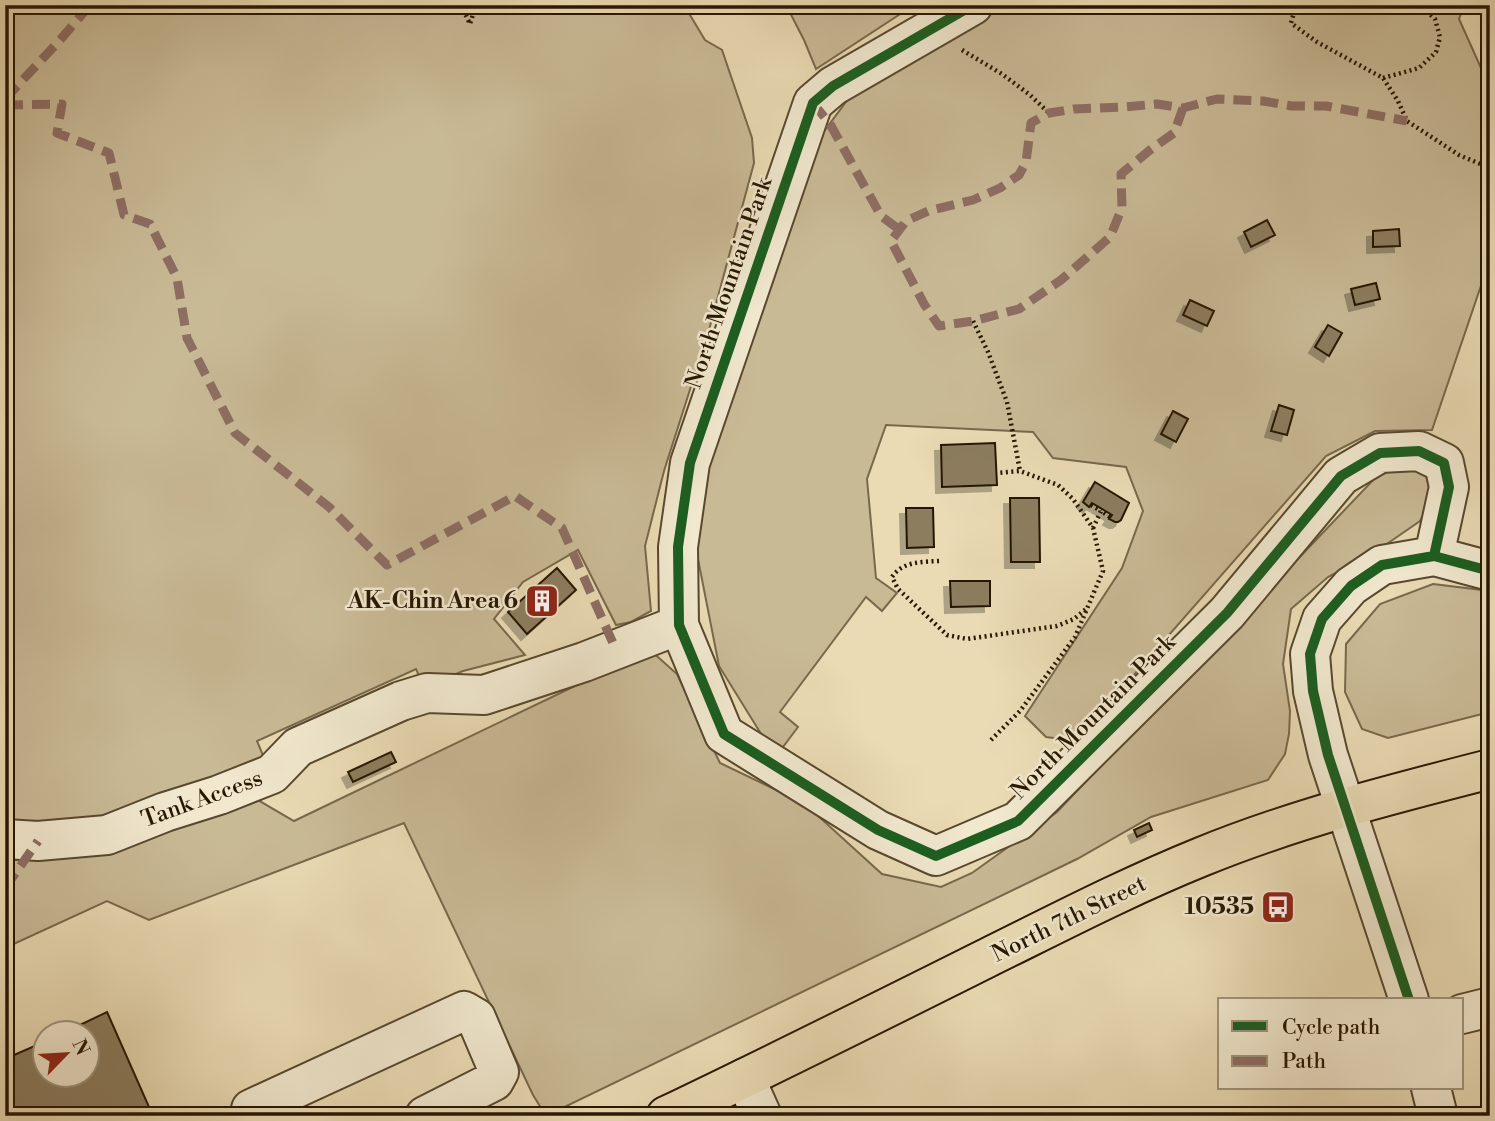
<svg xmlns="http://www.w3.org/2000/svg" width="1495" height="1121" viewBox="0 0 1495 1121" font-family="'Libre Bodoni',serif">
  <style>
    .green { fill: #c9ba96; stroke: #78684c; stroke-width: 2 }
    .building { fill: #8c7d5f; stroke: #271702; stroke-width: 2; filter: url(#shadow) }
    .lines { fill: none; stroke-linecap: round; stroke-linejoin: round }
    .minor-casing { stroke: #58482e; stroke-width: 42 }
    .major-casing { stroke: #271702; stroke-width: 42 }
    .path { stroke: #271702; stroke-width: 4.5; stroke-dasharray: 2 3.5; stroke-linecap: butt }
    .minor { stroke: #f1e8ce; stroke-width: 38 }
    .major { stroke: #eadbb4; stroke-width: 38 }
    .quiet { stroke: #8d6e63; stroke-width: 9; stroke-dasharray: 18 9; stroke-linecap: butt }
    .cycleway-casing { stroke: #f1e8ce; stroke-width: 15 }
    .cycleway { stroke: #1b5e20; stroke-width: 10 }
    .labels { text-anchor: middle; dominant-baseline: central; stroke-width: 5; stroke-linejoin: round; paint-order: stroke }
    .street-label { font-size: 23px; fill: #271702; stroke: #f1e8ce }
    .poi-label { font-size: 23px; font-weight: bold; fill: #271702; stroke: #f1e8ce; text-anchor: end }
  </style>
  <defs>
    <filter id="shadow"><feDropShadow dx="-6" dy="6" stdDeviation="0" flood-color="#0004"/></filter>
  </defs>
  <rect width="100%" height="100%" fill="#eadbb4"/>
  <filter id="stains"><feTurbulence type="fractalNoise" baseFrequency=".00286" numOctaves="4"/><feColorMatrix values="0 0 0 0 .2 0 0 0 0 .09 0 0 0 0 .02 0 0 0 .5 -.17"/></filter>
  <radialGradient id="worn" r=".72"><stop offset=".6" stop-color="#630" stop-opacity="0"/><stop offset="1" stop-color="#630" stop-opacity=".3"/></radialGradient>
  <path class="green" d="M5,5H684L705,40L722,50L752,138L754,163L709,330L664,471L645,546L651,611L631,622L616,625L578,550L523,582L494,619L525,655L463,671L424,687L416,669L257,741L267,765L118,823L5,828Z
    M786,5H914L816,69L804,40Z
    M1006,5H1464L1459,19L1490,88V259L1432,430L1375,431L1326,456L1076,741L1046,737L1025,716L1122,568L1143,511L1126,467L1053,458L1033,432L886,425L867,479L876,578L897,593L882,611L866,597L780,712L798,727L783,747L768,745L719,666L695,544L709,452L813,146L852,94Z
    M1399,467L1425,472L1432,498L1420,521L1381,548L1328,577L1291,609L1283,664L1290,711L1289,734L1285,754L1268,780L1151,817L1077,859L546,1116L533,1095L404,823L149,920L107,901L5,948V863L14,860L119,849L251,796L294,821L650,650L677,674L720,763L805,804L882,874L941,887L972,873L1057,812L1376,477Z
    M1433,584L1490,591V712L1388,738L1362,729L1345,692L1346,644L1380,604Z"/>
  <path class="building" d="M1267,220L1275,235L1251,247L1244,232Z
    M1399,229L1400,246L1373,247V231Z
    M1376,283L1380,299L1355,305L1351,289Z
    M1190,300L1214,311L1207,326L1183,315Z
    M1328,325L1342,333L1329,356L1315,347Z
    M1279,405L1294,410L1287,435L1271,431Z
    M1173,411L1188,419L1176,442L1161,434Z
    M995,443L997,485L942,487L941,445Z
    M1095,482L1129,503L1121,520L1118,522H1115L1109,519L1112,515L1092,503L1089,507L1083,502Z
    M1010,498H1039L1040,562H1011Z
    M906,508H933L934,547L907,548Z
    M557,568L576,590L527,634L508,612Z
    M950,581H990V606L951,607Z
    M391,752L396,762L353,782L348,772Z
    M1149,823L1152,830L1137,837L1134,830Z
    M107,1012L153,1116H5V1059L46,1041V1076H88V1034H61Z"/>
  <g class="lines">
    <g class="minor-casing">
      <path id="minor" d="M973,5L833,86L813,103L690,463L678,547L679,625L724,734L878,830L936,856L1018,821L1227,613L1341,476L1380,453L1419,451L1444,463L1449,487L1434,556
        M5,839L38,841L107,835L165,812L219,795L272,774L298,747L401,701L427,693L484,695L584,662L679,625
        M1409,1000L1328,755L1313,691L1310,654L1322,619L1351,586L1382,565L1434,556L1490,571
        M1462,1014L1490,1007
        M745,1078L762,1116
        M1431,1088L1438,1116
        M254,1116L251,1109L464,1011L476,1018L499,1072L494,1081L425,1116"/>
    </g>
    <g class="major-casing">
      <path id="major" d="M666,1116C773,1065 879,1012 985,959C1056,924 1127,887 1201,857C1294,819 1392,794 1490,769"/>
    </g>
    <path class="path" d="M461,5L470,24L476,5
      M778,5L779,7
      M1296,5L1291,23L1317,42L1383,78L1398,101L1407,121L1459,155L1490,168
      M962,50L1002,74L1030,95L1049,113
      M1383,78L1419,68L1436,52L1440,37L1435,19L1420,5
      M973,321L988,352L1007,402L1020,471
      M1091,505L1101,511
      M1093,528L1101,511L1110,517
      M939,561C922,562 903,561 892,577L898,589L947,635L967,639L1057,626L1074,619L1086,609
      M991,740L1020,711L1075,637L1103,571L1093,528L1073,499L1058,485L1020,471L996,473"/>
    <use href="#minor" class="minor"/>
    <use href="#major" class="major"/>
    <path class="quiet" d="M5,99L60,40L90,5
      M813,103L830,124L881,216L900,230
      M5,105L62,104L57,133L109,153L124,215L150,224L177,278L187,338L235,433L329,507L387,565L515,496L562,528L616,650
      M1183,108L1174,133L1150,150L1121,174L1122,208L1110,237L1061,280L1019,309L973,321L939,326L924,304L891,241L906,221L928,211L973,200L1000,188L1019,175L1026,162L1031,123L1049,113L1074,109L1125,107L1157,104L1183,108L1217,99L1263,101L1292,106H1326L1407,121
      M5,888L38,841"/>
    <g class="cycleway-casing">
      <path id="cycleway" d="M973,5L833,86L813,103L690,463L678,547L679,625L724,734L878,830L936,856L1018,821L1227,613L1341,476L1380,453L1419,451L1444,463L1449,487L1434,556
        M1409,1000L1328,755L1313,691L1310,654L1322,619L1351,586L1382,565L1434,556L1490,571"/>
    </g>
    <use href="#cycleway" class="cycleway"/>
  </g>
  <defs>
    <g id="building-square" transform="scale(1.75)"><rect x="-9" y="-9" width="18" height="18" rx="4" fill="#8f2418" stroke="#f1e8ce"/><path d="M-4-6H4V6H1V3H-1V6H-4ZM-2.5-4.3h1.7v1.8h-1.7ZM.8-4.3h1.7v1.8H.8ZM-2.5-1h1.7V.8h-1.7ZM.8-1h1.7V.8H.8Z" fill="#fff"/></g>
    <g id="bus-square" transform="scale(1.75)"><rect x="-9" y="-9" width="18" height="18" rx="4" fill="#8f2418" stroke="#f1e8ce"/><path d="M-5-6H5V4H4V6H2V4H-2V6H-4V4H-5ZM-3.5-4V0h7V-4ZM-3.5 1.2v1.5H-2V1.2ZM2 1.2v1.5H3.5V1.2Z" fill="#fff"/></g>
  </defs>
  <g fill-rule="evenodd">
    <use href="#building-square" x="542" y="601"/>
    <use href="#bus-square" x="1278" y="907"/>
  </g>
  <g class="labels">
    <g class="street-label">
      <text transform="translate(729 283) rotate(-71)">North Mountain Park</text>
      <text transform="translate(1093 717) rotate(-45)">North Mountain Park</text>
      <text transform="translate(202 799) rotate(-20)">Tank Access</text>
      <text transform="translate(1069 919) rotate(-26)">North 7th Street</text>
    </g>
    <g class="poi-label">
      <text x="518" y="601">AK-Chin Area 6</text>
      <text x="1254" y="907">10535</text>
    </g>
  </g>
  <rect width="1495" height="1121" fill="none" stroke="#eadbb4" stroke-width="28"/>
  <rect x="7" y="7" width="1481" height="1107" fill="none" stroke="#271702" stroke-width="3.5"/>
  <rect x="14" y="14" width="1467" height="1093" fill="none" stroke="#271702" stroke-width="2"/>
  <rect x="1218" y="998" width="245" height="91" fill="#f1e8ce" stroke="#a0947c" stroke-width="2"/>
  <rect x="1232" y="1021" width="35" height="10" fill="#1b5e20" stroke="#a0947c" stroke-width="2"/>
  <text x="1282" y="1034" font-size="21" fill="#271702">Cycle path</text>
  <rect x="1232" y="1056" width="35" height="10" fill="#8d6e63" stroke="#a0947c" stroke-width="2"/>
  <text x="1282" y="1068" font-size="21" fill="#271702">Path</text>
  <g transform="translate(66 1054) rotate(65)"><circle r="33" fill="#f1e8ce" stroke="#a0947c" stroke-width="2"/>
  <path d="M0-5L12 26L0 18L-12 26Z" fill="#8f2418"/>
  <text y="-10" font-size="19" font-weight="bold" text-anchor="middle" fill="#271702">N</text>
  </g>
  <rect width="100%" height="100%" filter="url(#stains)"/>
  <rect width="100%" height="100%" fill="url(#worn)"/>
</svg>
